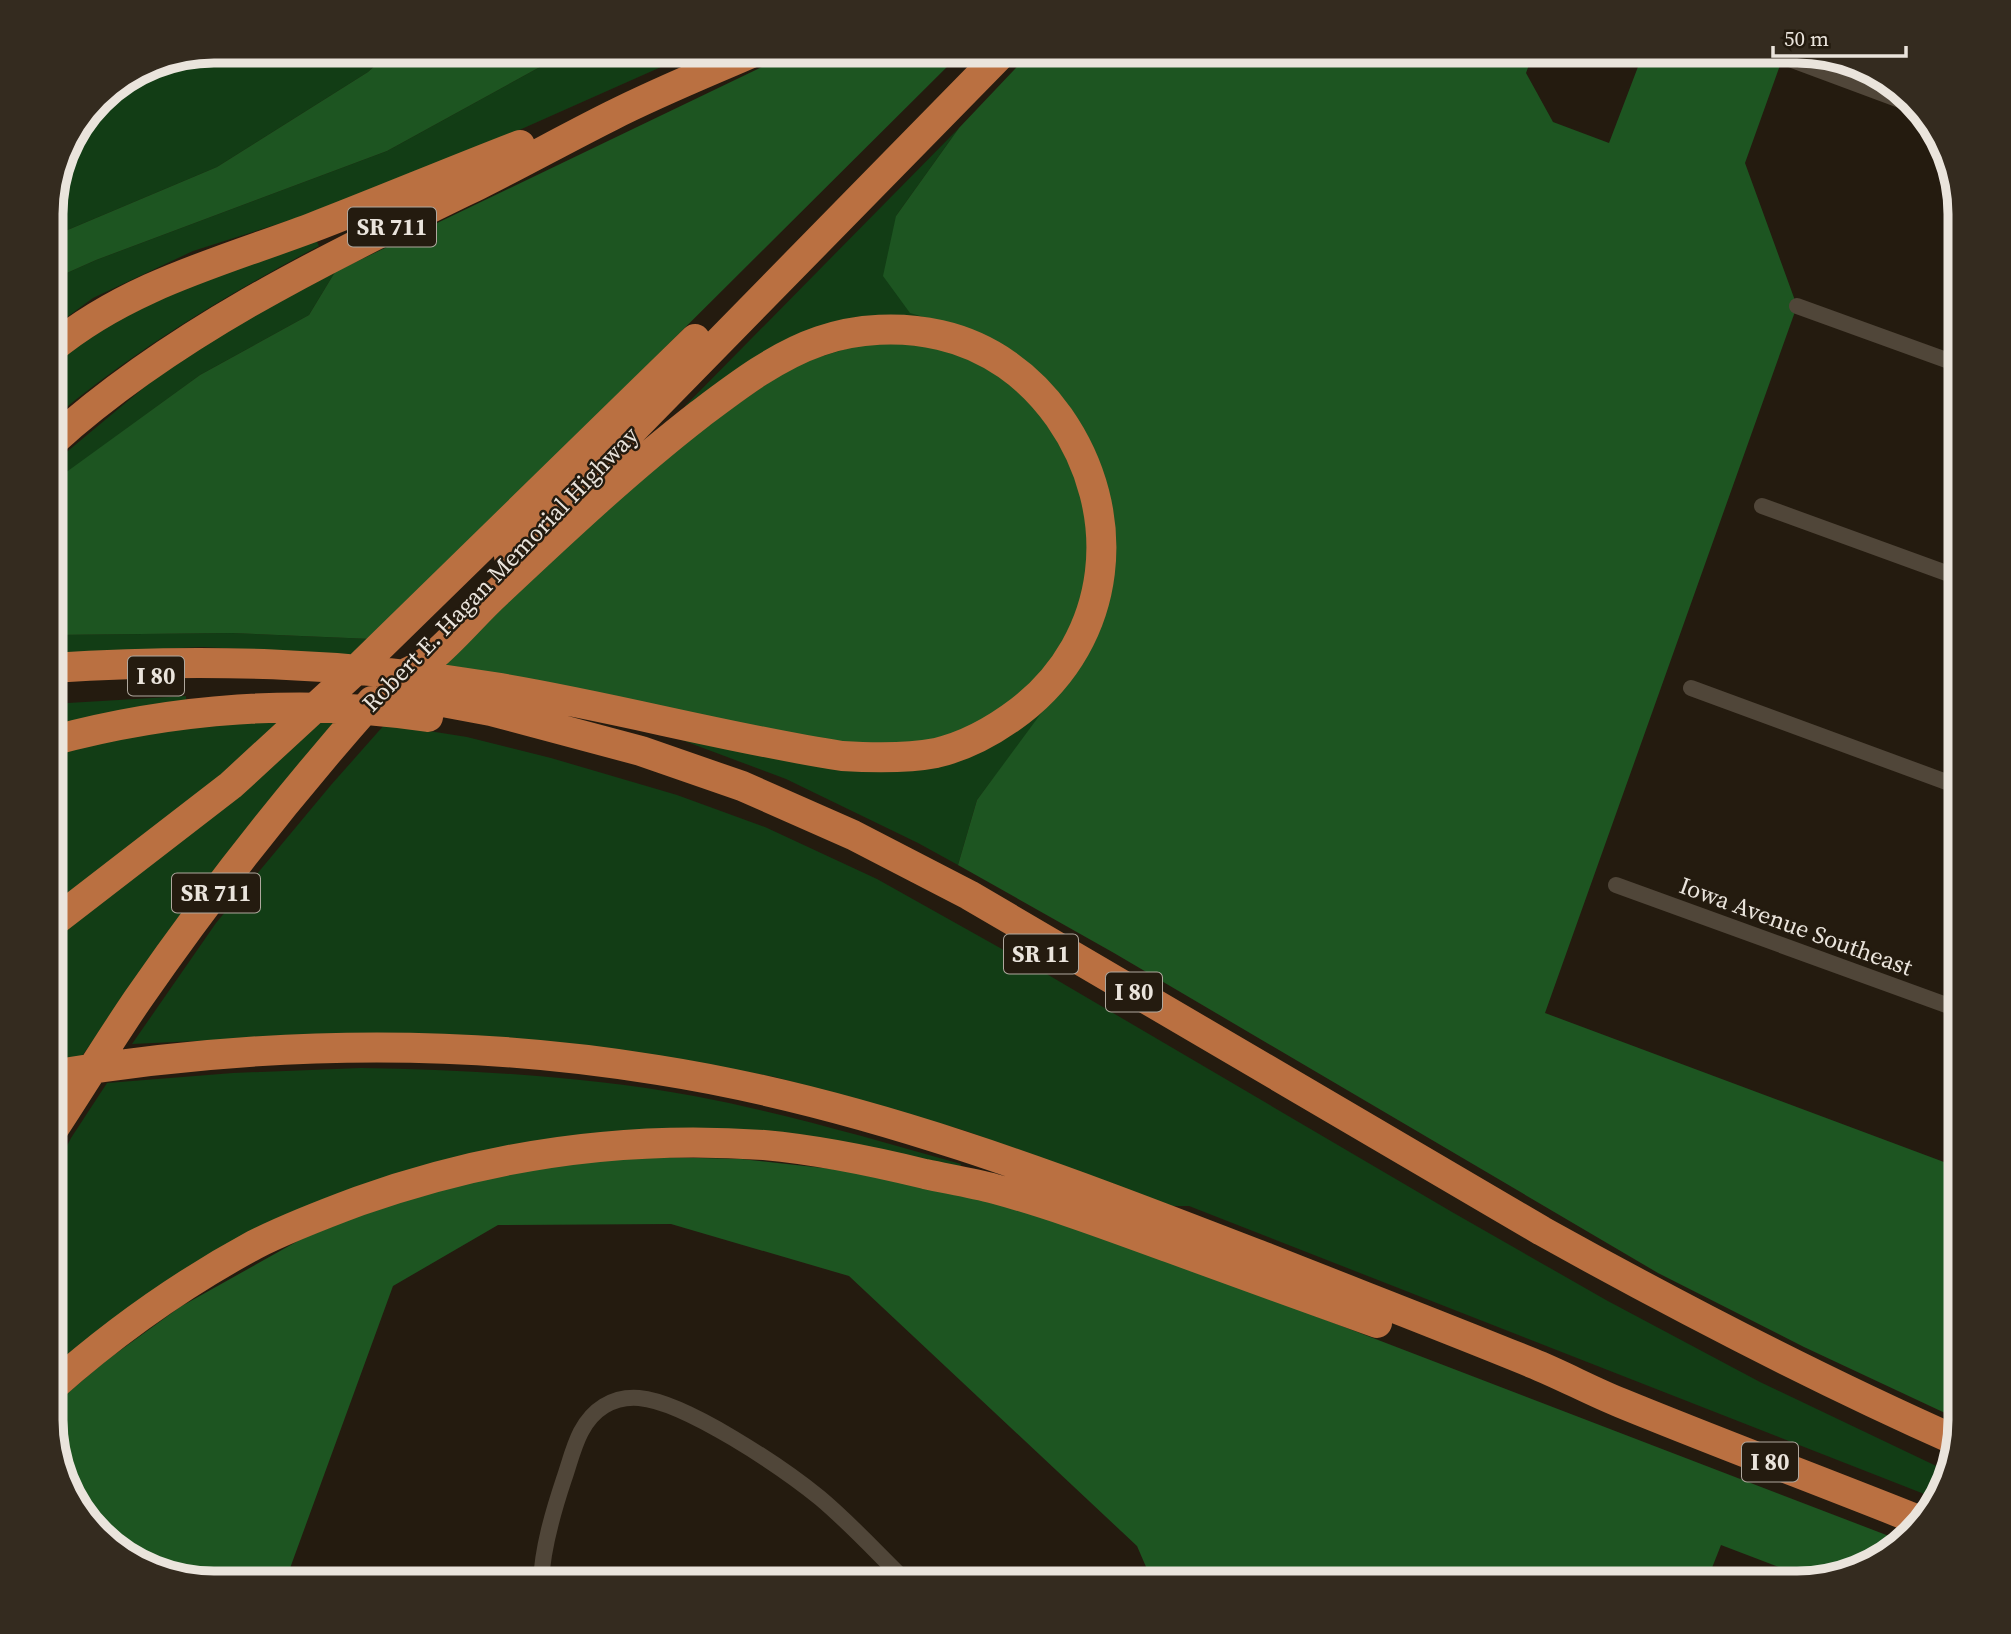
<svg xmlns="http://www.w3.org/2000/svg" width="2011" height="1634" viewBox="0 0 2011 1634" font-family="'Source Serif 4',serif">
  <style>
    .green { fill: #123d15 }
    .forest { fill: #1d5521 }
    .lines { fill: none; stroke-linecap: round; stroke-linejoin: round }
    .minor { stroke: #504639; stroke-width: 16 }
    .motorway { stroke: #ba7041; stroke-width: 30 }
    .labels { text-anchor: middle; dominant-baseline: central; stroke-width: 5; stroke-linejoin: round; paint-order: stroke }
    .shield { fill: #241b0f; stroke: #afa89e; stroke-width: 2 }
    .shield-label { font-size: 23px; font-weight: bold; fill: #eae4dc }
    .street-label { font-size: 24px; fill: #eae4dc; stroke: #241b0f }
    .rim { fill: none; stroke: #eae4dc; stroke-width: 9 }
  </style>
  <rect width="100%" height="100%" fill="#241b0f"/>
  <path class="green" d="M214,51H391L368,72L217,167L51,237V203L68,141L106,91L152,63Z
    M569,51H697L517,131L300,217L193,251L93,298L51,329V280L96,260L387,151Z
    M959,128L896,216L954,326L689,410L685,406Z
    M313,234L319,246C224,296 133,351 51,420V360L120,314Z
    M335,272L309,315L200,375L51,484V465L153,380L235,326Z
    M232,633L372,639L355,655L202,647L51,654V635Z
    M1061,689L977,800L958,865L918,843L786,779L663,733Z
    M186,696V702L51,732V704Z
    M287,719L186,808L51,909V752C129,732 207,723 287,719Z
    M324,720L336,721L216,867L82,1056L51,1062V938Z
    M385,724L467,737L551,758L677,795L765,827L877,879L1045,973L1452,1212L1606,1300L1760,1382L1951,1473L1937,1499L1189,1206H1169L966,1131L775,1077L711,1066L531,1040L325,1035L132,1044L216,923L331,785Z
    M361,1068C473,1070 584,1076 694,1096C784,1113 872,1139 961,1164L959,1171L797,1143L358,1191L51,1377V1177L71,1138L107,1083L233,1073Z"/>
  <path class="forest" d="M391,51H569L387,151L96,260L51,280V237L217,167L368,72Z
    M795,51H963L372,639L232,633L51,635V484L54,481L200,375L309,315L335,272Z
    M1032,51H1534L1526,73L1553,122L1609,143L1644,51H1798L1859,63L1904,91L1916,106L1783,57L1745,163L1797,306L1545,1013L1960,1168V1420L1804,1347L1658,1273L1114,953L958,865L977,800L1076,666L1101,469L954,326L910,313L883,276L896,216L959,128Z
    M904,342L942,349L978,362L1001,375L1038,406L1061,439L1089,515L1088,579L1071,628L1051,665L1008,708L957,734L901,747L849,745L443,666L570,541L702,429L794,365L862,344Z
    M615,1156L741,1159L878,1174L1040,1214L1159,1256L1902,1541L1869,1567L1813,1580L1721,1545L1706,1583H1462L1432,1572L1428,1583H1153L1137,1546L849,1276L671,1224L498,1225L393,1286L289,1571L296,1583H213L152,1571L107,1543L68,1493L51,1430V1407L107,1360L180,1307L314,1232L408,1196L462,1182Z"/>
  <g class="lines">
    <path class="minor" d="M1768,51L1916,106
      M1797,306L1960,365
      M1762,506L1960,578
      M1691,688L1960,787
      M1616,885L1960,1010
      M541,1583C542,1549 553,1512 564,1479C573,1453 578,1422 604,1406C614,1400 627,1397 639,1398C686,1402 783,1468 820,1498C851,1524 879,1555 908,1583"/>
    <path class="motorway" d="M51,349C127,286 220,262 311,228C381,201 450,172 520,145
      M51,443C176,330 330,257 480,184C524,162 567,138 611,116C658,92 708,72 756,51
      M509,556L1004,51
      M51,668C204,658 343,662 494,687C611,706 725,738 842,756C873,758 905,759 936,753C966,746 995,730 1020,711C1114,638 1126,513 1059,417C1030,376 989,346 940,335C901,326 857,328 820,341C776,356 737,386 700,414C629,469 563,531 498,592C475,613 455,638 431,658C420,668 403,674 390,681
      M400,694L491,711L641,751L742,786L853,835L969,895L1542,1231C1677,1306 1815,1378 1957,1441
      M51,741C173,708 303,698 428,717
      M51,924L231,785L356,670L695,339
      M51,1075C251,1042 457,1037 658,1070C869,1103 1068,1181 1267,1258C1355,1293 1444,1327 1532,1363C1562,1375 1591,1391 1621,1403C1721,1444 1823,1482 1923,1522
      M51,1133C80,1089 108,1043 138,999C210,895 288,796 372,701
      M51,1388C113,1333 180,1285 254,1245C287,1228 324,1214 359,1201C489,1155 626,1135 764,1145C819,1150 872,1161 925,1174C948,1179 972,1183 995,1189C1054,1205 1112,1227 1170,1248C1239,1273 1308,1298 1377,1323"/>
  </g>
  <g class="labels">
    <g class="shield">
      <rect x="348" y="207.5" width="88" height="39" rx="5"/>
      <rect x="128" y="656.5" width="56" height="39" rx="5"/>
      <rect x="172" y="873.5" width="88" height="39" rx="5"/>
      <rect x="1004" y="934.5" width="74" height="39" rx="5"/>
      <rect x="1106" y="972.5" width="56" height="39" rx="5"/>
      <rect x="1742" y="1442.5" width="56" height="39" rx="5"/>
    </g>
    <g class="shield-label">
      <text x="392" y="227">SR 711</text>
      <text x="156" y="676">I 80</text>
      <text x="216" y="893">SR 711</text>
      <text x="1041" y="954">SR 11</text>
      <text x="1134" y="992">I 80</text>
      <text x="1770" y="1462">I 80</text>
    </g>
    <g class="street-label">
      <text transform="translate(500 569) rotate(-46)">Robert E. Hagan Memorial Highway</text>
      <text transform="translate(1796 926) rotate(20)">Iowa Avenue Southeast</text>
    </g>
  </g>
  <path d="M0 0H2011V1634H0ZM214 63H1797A151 151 0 0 1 1948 214V1420A151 151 0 0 1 1797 1571H214A151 151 0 0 1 63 1420V214A151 151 0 0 1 214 63Z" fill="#342b1f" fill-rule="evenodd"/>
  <path class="rim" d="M214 63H1797A151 151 0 0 1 1948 214V1420A151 151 0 0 1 1797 1571H214A151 151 0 0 1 63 1420V214A151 151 0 0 1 214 63Z"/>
  <path d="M1773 46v10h133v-10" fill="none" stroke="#eae4dc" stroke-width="3.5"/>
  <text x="1784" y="46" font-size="21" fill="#eae4dc" stroke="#241b0f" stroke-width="5" paint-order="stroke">50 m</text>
</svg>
